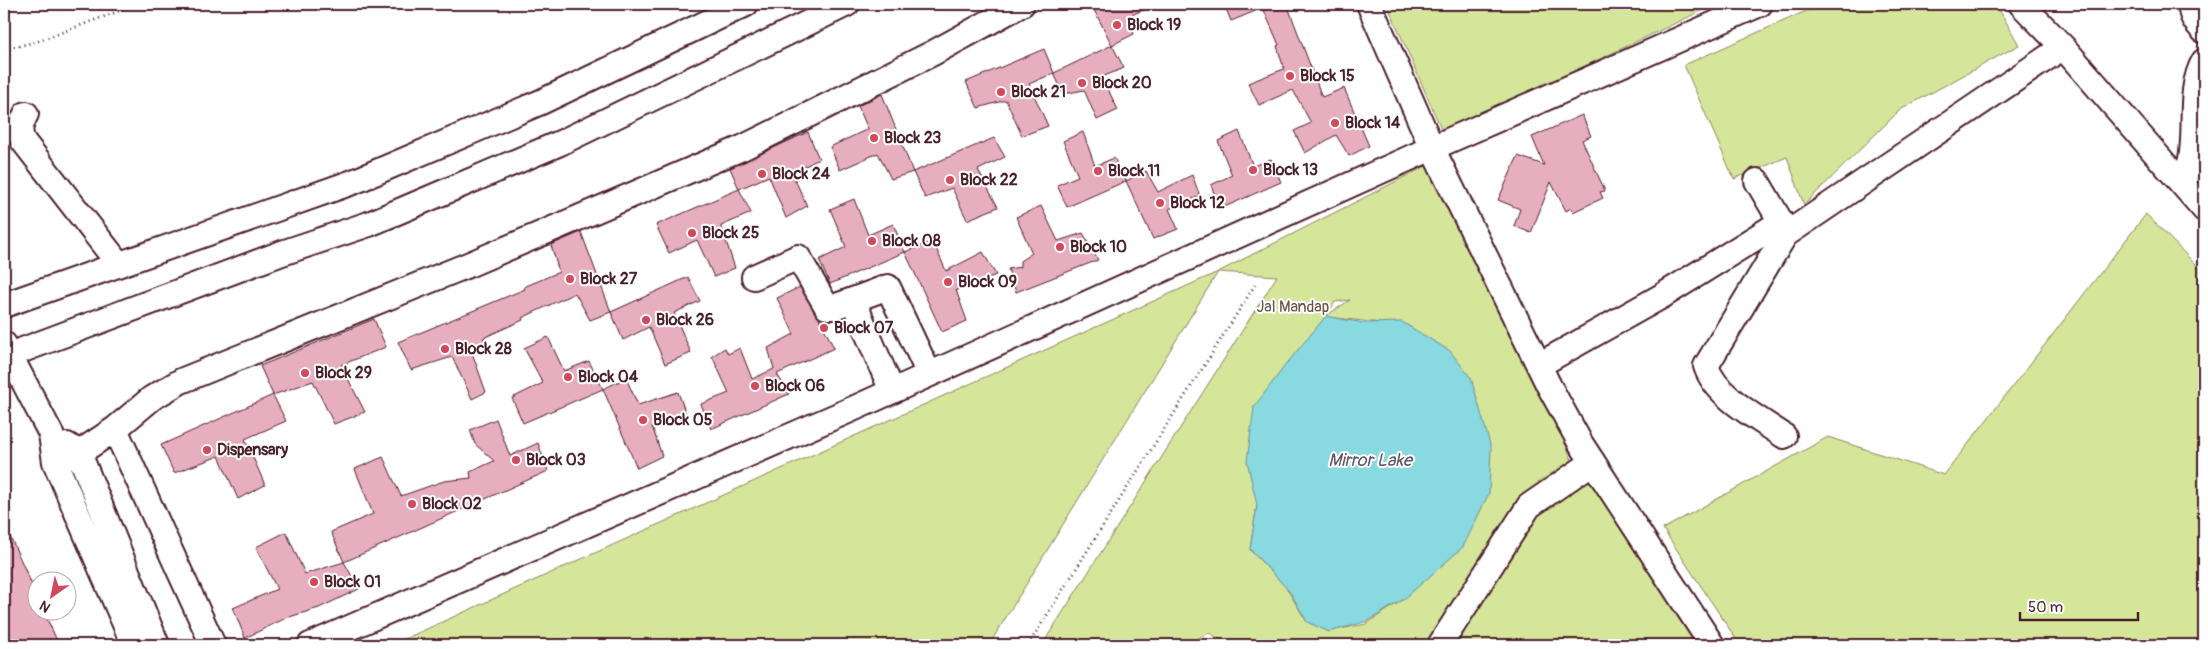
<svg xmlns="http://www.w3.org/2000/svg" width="2208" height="649" viewBox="0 0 2208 649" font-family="Pangolin,sans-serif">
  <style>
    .green { fill: #d5e599; stroke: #908262; fill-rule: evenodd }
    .water { fill: #88d9e0; stroke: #6f8f98 }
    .building { fill: #e7aec0; stroke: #4a1f2b }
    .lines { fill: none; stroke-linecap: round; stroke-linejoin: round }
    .minor-casing { stroke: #4a1f2b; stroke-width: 28 }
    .path { stroke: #4a1f2b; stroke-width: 3; stroke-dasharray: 1 4; stroke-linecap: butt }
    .minor { stroke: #fff; stroke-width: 24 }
    .poi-dot { fill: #d1495b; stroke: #fff; stroke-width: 2 }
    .labels { text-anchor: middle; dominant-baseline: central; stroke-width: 4; stroke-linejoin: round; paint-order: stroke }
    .poi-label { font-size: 16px; font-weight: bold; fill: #4a1f2b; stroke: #fff; text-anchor: start }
    .park-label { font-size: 16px; fill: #6d5046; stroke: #fff }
    .water-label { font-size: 18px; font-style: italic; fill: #5d5761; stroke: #fff }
  </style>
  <rect width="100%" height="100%" fill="#fff"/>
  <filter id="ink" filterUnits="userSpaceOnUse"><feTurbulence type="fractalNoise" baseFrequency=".02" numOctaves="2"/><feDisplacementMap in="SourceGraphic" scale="10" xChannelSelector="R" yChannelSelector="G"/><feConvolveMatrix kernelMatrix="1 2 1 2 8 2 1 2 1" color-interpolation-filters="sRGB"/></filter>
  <g filter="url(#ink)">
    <path class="green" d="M1387,4H1716L1443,133Z
      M1822,4H1996L2019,45L1900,110L1804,205L1787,157L1734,179L1684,65Z
      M1438,160L1498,281L1572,460L1521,501L1426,645H1230L1209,633L1185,645H1042L1277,276L1218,272L989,645H391L1218,272ZM1350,300L1327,315L1335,302ZM1326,317L1409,326L1404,599L1366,624L1329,631L1307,622L1285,586L1250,550L1257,505Z
      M2146,214L2204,273V645H1740L1663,529L1828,437L1944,475Z
      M1593,462L1704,645H1441L1538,498Z"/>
    <path class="water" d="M1326,316L1364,323L1402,322L1450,351L1471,378L1491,448L1489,493L1463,547L1404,599L1368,621L1329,632L1307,622L1290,592L1250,549L1257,505L1247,461L1254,407L1287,363Z"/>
    <path class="building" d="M1091,4H1157V5L1128,16L1134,34L1112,45Z
      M1224,4H1287L1322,97L1344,88L1369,146L1349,156L1336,135L1305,153L1294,131L1311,123L1293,90L1259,105L1248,83L1284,69L1277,46L1279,45L1263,8L1231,21Z
      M1112,45L1124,68L1102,77L1118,110L1097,120L1084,90L1063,94L1054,73Z
      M1044,49L1054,73L1029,84L1048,126L1022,136L1006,100L978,108L966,82Z
      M882,94L913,172L891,179L878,153L840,170L830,147L868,129L858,106Z
      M1582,115L1591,136L1582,140L1605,191L1600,192L1603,198L1573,212L1571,208L1566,211L1551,182L1531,233L1514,226L1520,209L1498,200L1518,156L1544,165L1532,137Z
      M1239,131L1253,166L1271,159L1281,182L1220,209L1211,185L1232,175L1218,141Z
      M808,132L819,159L792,173L807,206L786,218L769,176L739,189L730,168Z
      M1083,132L1095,166L1114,158L1126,181L1067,207L1057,185L1078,176L1063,141Z
      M994,138L1005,157L978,170L998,207L967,220L952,188L925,198L913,172Z
      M1146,171L1158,192L1192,175L1200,196L1169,209L1178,229L1153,239L1126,181Z
      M739,189L751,213L721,226L735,268L714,277L697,240L669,253L656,225Z
      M854,199L868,235L893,224L905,252L830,284L819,260L846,247L830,209Z
      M1041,206L1058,241L1083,233L1098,260L1016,292L1008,269L1020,267V261L1032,253L1016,217Z
      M581,232L611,312L590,320L575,293L522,318L523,320L483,338L485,341L470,347L486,392L472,399L452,357L411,370L398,342L525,289L524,287L559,272L551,245Z
      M933,241L946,271L983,252L996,275L956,290L967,321L942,332L905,252Z
      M688,277L700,301L674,313L691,353L665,364L649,327L623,340L611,312Z
      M800,287L819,318L834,348L777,374L789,394L711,429L701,404L729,393L712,356L725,348L728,354L740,348L752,379L774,369L768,348L794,334L777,298Z
      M374,319L386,347L341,365L365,412L334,424L313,381L273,395L260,366Z
      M548,337L564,371L589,361L603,389L523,423L512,398L543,383L524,348Z
      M626,378L638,405L678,392L686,414L652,426L662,456L637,468L603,389Z
      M273,395L286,421L245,439L265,485L238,499L219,456L174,473L161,445Z
      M496,419L510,456L538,443L548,471L344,562L331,532L373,514L355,469L383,457L401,496L444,481L471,478L470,472L494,461L475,444L470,430Z
      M4,523L38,598V612H44L59,645H4Z
      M286,532L305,574L344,562L359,589L319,608L286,618L245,638L233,608L277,589L256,547Z"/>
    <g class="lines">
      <g class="minor-casing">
        <path id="minor" d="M2021,4L2063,47L2204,209
          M2191,4C2190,16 2196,23 2204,31
          M26,114C21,124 18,130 23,141L118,263
          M2183,185C2187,174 2191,164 2192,152C2196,122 2189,87 2204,61
          M754,277L798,257L827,307H834L888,287L929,374
          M853,300L892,391
          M4,305L353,182L541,102L746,4
          M4,344L51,434L55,462L134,645
          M4,357L282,253L369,224L449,190L560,143L847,4
          M1539,365L1662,296L1781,222L1757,181
          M115,429L213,645
          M1784,436C1758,418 1716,397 1706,366L1785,235L2063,47
          M67,445L79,453L157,645
          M55,462L79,453L115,429L152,398L181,381L468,265L742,148L933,53L1022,4
          M310,645L857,407L1432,148L1369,4
          M1440,645L1529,506L1593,462
          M1712,645L1581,444L1549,386L1432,148L1760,4"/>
      </g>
      <path class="path" d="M4,49L36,42L119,11L131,4
        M1028,645L1255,285
        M1187,645L1202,640L1211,645"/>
      <use href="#minor" class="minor"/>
    </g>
  </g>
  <g class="poi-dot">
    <circle cx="1117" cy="25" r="5"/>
    <circle cx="1290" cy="76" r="5"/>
    <circle cx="1082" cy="83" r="5"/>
    <circle cx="1001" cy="92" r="5"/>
    <circle cx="1335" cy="123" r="5"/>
    <circle cx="874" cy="138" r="5"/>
    <circle cx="1253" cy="170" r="5"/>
    <circle cx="1098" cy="171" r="5"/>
    <circle cx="762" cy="174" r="5"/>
    <circle cx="950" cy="180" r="5"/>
    <circle cx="1160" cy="203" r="5"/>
    <circle cx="692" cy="233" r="5"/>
    <circle cx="872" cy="241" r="5"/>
    <circle cx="1060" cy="247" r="5"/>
    <circle cx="570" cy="279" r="5"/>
    <circle cx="948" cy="282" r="5"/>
    <circle cx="646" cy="320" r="5"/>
    <circle cx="824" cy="328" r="5"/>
    <circle cx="445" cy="349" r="5"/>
    <circle cx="305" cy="373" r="5"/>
    <circle cx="568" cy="377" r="5"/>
    <circle cx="755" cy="386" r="5"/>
    <circle cx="643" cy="420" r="5"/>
    <circle cx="207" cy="450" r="5"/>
    <circle cx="516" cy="460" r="5"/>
    <circle cx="412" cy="504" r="5"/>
    <circle cx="314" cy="582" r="5"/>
  </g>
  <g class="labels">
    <g class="poi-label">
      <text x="1127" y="25">Block 19</text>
      <text x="1300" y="76">Block 15</text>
      <text x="1092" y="83">Block 20</text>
      <text x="1011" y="92">Block 21</text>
      <text x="1345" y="123">Block 14</text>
      <text x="884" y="138">Block 23</text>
      <text x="1263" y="170">Block 13</text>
      <text x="1108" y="171">Block 11</text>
      <text x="772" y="174">Block 24</text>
      <text x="960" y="180">Block 22</text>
      <text x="1170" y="203">Block 12</text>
      <text x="702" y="233">Block 25</text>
      <text x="882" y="241">Block 08</text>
      <text x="1070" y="247">Block 10</text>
      <text x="580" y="279">Block 27</text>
      <text x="958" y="282">Block 09</text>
      <text x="656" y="320">Block 26</text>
      <text x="834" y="328">Block 07</text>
      <text x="455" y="349">Block 28</text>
      <text x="315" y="373">Block 29</text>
      <text x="578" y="377">Block 04</text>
      <text x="765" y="386">Block 06</text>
      <text x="653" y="420">Block 05</text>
      <text x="217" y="450">Dispensary</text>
      <text x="526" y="460">Block 03</text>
      <text x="422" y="504">Block 02</text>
      <text x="324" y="582">Block 01</text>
    </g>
    <g class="park-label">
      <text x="1293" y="307">Jal Mandap</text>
    </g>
    <g class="water-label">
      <text x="1370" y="460">Mirror Lake</text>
    </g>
  </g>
  <rect width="2208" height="649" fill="none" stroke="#fff" stroke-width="20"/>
  <rect x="10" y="10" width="2188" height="629" fill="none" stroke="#4a1f2b" stroke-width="2" filter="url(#ink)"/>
  <g transform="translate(52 596) rotate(213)"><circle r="24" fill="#ffffff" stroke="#b7a5aa"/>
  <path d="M0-4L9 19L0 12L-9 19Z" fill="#d1495b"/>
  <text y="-8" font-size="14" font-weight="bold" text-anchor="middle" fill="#4a1f2b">N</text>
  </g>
  <path d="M2020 612v8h118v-8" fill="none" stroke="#4a1f2b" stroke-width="2.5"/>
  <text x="2028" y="612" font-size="15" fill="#4a1f2b" stroke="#ffffff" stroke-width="4" paint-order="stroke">50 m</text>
</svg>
